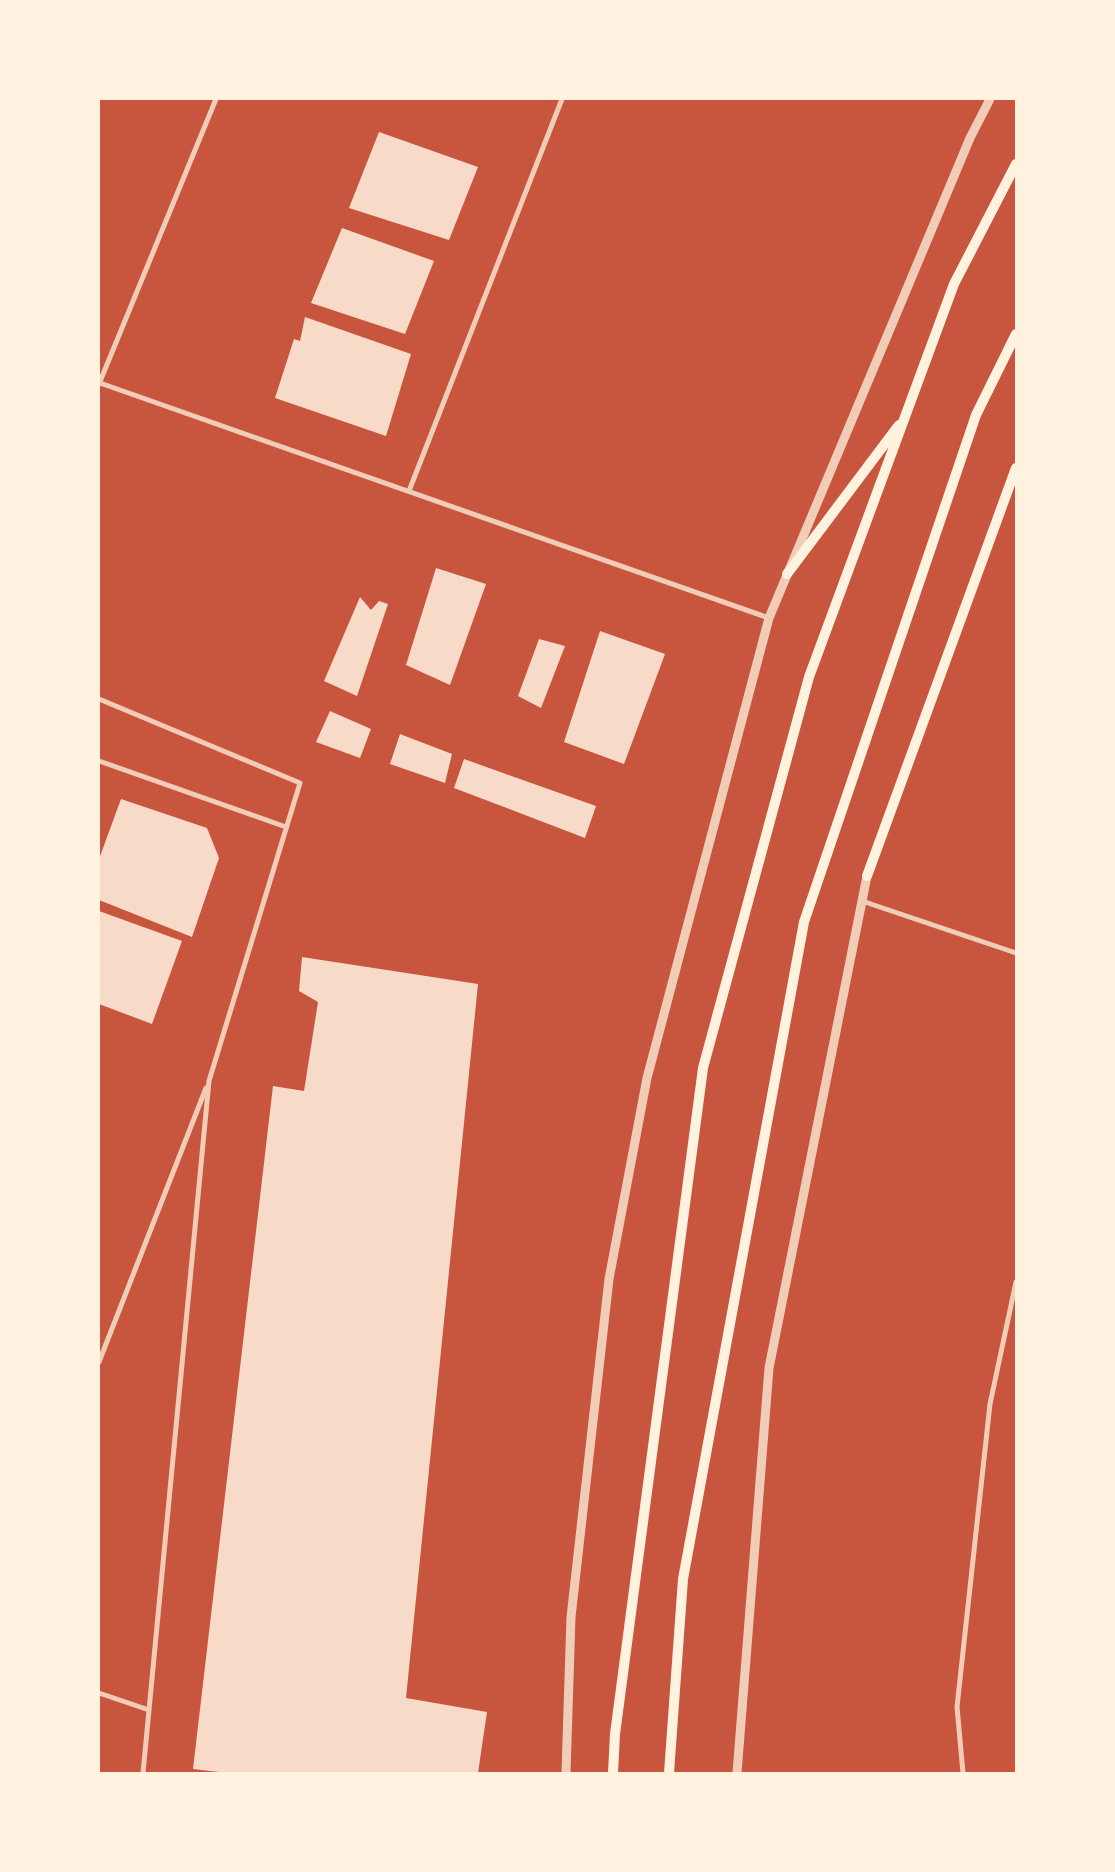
<svg xmlns="http://www.w3.org/2000/svg" width="1115" height="1872" viewBox="0 0 1115 1872" font-family="'Space Grotesk',sans-serif">
  <style>
    .building { fill: #f7dbc8 }
    .lines { fill: none; stroke-linecap: round; stroke-linejoin: round }
    .minor { stroke: #f1ccb7; stroke-width: 5 }
    .tertiary { stroke: #f1ccb7; stroke-width: 9 }
    .secondary { stroke: #fff3e0; stroke-width: 10 }
  </style>
  <rect width="100%" height="100%" fill="#c8553d"/>
  <path class="building" d="M379,132L478,167L449,240L349,208Z
    M342,228L434,261L405,334L311,303Z
    M305,317L411,354L386,436L275,398L294,339L300,341Z
    M436,568L486,584L450,685L406,665Z
    M360,597L371,610L379,601L388,604L357,696L324,681Z
    M600,631L665,654L624,764L564,742Z
    M539,639L565,646L541,708L518,696Z
    M330,711L371,729L360,758L316,742Z
    M400,734L452,754L445,783L390,764Z
    M464,759L596,806L585,838L454,788Z
    M121,799L207,828L219,858L192,937L99,900V859Z
    M99,911L182,941L152,1024L99,1004Z
    M302,957L478,984L406,1698L487,1712L478,1773H228L193,1769L273,1086L304,1091L318,1002L299,991Z"/>
  <g class="lines">
    <path class="minor" d="M100,383L769,618
      M99,384L216,99
      M409,491L562,99
      M99,699L300,783L209,1081L143,1773
      M99,761L286,827
      M862,901L1016,953
      M99,1362L206,1088
      M99,1693L149,1710
      M963,1773L957,1707L990,1404L1016,1282"/>
    <path class="tertiary" d="M566,1773L571,1617L609,1279L647,1078L769,618L970,138L990,99
      M737,1773L769,1368L867,876"/>
    <path class="secondary" d="M787,574L899,425
      M867,876L1016,468
      M613,1773L615,1734L703,1068L809,677L954,284L1016,164
      M669,1773L683,1579L804,922L976,415L1016,334"/>
  </g>
  <rect width="1115" height="1872" fill="none" stroke="#fff3e0" stroke-width="200"/>
</svg>
